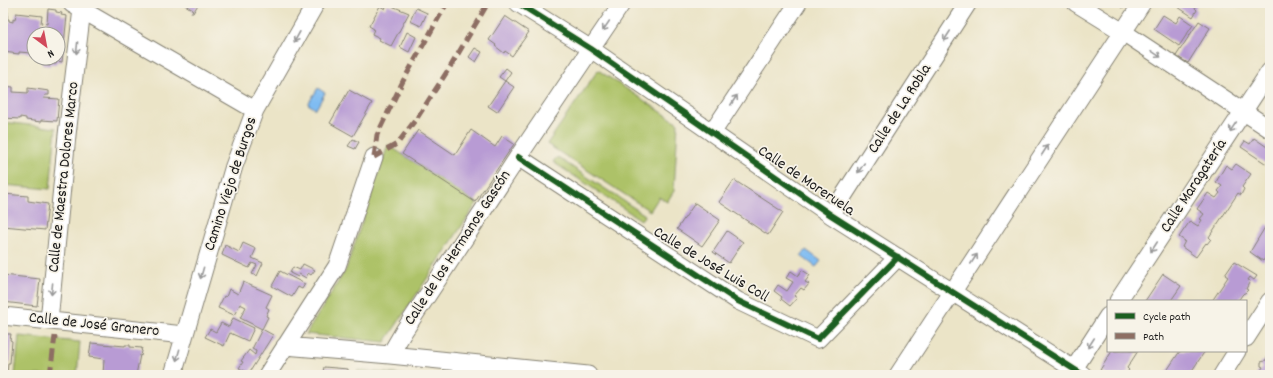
<svg xmlns="http://www.w3.org/2000/svg" width="1273" height="378" viewBox="0 0 1273 378" font-family="Dekko,sans-serif">
  <style>
    .green { fill: #adc267; stroke: #646f42 }
    .water { fill: #7fbcf2; stroke: #4e6c87 }
    .building { fill: #b89bd4 }
    .lines { fill: none; stroke-linecap: round; stroke-linejoin: round }
    .minor-casing { stroke: #848072; stroke-width: 19 }
    .minor { stroke: #fff; stroke-width: 17 }
    .quiet { stroke: #8d6e63; stroke-width: 5; stroke-dasharray: 10 5; stroke-linecap: butt }
    .cycleway-casing { stroke: #f7f3e8; stroke-width: 8 }
    .cycleway { stroke: #1b5e20; stroke-width: 6 }
    .oneway { stroke: #999 }
    .labels { text-anchor: middle; dominant-baseline: central; stroke-width: 3.5; stroke-linejoin: round; paint-order: stroke }
    .street-label { font-size: 16px; fill: #1c1c1c; stroke: #f7f3e8 }
  </style>
  <rect width="100%" height="100%" fill="#f7f3e8"/>
  <filter id="ink" filterUnits="userSpaceOnUse"><feTurbulence type="fractalNoise" baseFrequency=".025" numOctaves="2"/><feDisplacementMap in="SourceGraphic" scale="8" xChannelSelector="R" yChannelSelector="G"/><feConvolveMatrix kernelMatrix="1 2 1 2 8 2 1 2 1" color-interpolation-filters="sRGB"/></filter>
  <filter id="wash" filterUnits="userSpaceOnUse"><feTurbulence type="fractalNoise" baseFrequency=".012" numOctaves="4" result="noise"/><feDisplacementMap in="SourceGraphic" scale="16" xChannelSelector="R" yChannelSelector="G"/><feGaussianBlur stdDeviation="0.9" result="paint"/><feColorMatrix in="noise" values="0 0 0 0 0 0 0 0 0 0 0 0 0 0 0 0 0 1.4 0 .05"/><feComposite in="paint" operator="in"/></filter>
  <g filter="url(#wash)">
    <rect width="100%" height="100%" fill="#ebe4c7"/>
    <path class="green" d="M598,70L678,123L674,191L667,202L659,197L650,211L547,144Z
      M3,122L56,128L50,189L3,185Z
      M388,145L477,203L385,342L306,334L346,269Z
      M557,157L645,215L641,220L553,162Z
      M19,336L80,342L77,375H15Z
      M358,370L405,375H357Z"/>
    <path class="water" d="M318,88L325,93L316,109L308,104Z
      M806,250L821,261L816,267L801,256Z"/>
    <g id="blocks">
      <path class="building" d="M182,3H199L193,13H191L193,10Z
        M1114,3H1126L1123,8Z
        M1172,3H1198L1195,8L1197,10L1193,17Z
        M387,4L409,13L391,46L379,40L380,38L372,34L374,29L369,26L380,6L385,9Z
        M416,8L427,13L421,26L410,21Z
        M48,9L56,10V12L62,13L61,15L67,16L62,62L57,61L56,64H50V66L42,65L43,58H58V34H34V55H30L31,53L19,52V54L3,52V12H8L7,19H9V21L13,22V19L15,20L16,13L42,16L41,23L47,24Z
        M1163,15L1176,23L1180,16L1193,25L1179,46L1154,29Z
        M505,16L529,32L512,56L505,51L504,53L495,46L496,45L489,40Z
        M1199,21L1210,28L1188,63L1176,56Z
        M407,32L416,37L409,52L400,47Z
        M475,48L482,52L476,62L469,57Z
        M506,68L511,72L505,81L499,77Z
        M505,81L514,87L497,112L488,106Z
        M3,86L13,87V92L28,93V88L49,91V95H45L44,98L59,99L57,121L41,120V122L26,120V118L20,117V119L3,118Z
        M349,90L372,103L353,136L330,123Z
        M418,130L455,155L471,130L495,147L502,136L514,144L475,202L402,154Z
        M1254,138L1270,149V163L1268,165L1241,147L1245,141L1250,144Z
        M353,139L359,142L355,149L348,146Z
        M1236,164L1251,174L1242,187L1244,189L1241,195L1238,193L1209,237L1211,239L1207,244L1206,243L1196,257L1182,247L1185,241L1179,237L1190,221L1198,226L1202,220L1200,219L1204,214L1197,209L1208,193L1216,198L1220,193L1218,191L1222,186L1216,182L1226,165L1232,169Z
        M734,180L783,212L768,235L719,202Z
        M3,194L28,196V201L48,204L45,230L3,226Z
        M695,203L720,220L702,246L677,229Z
        M1267,224L1270,226V257L1267,255L1263,261L1250,252Z
        M727,231L743,242L729,263L713,252Z
        M243,243L256,249L252,258L263,263L257,276L252,274L257,265L252,263L249,268L222,255L225,245L239,252Z
        M1234,262L1257,276L1254,280L1250,277L1248,280L1250,281L1246,289L1248,290L1245,293H1244L1242,295L1238,301H1212L1228,277L1225,275Z
        M303,264L315,270L311,275L308,273L306,278L299,274L298,277L290,273L293,267L300,270Z
        M802,270L810,275L805,282L809,284L804,290L801,288L794,296L797,298L790,306L781,299L782,297L774,291L778,285L787,291L793,282L786,278L791,271L798,276Z
        M280,271L305,284L302,289L298,287L292,297L272,286Z
        M1163,274L1181,286L1172,299L1170,301H1145Z
        M3,275L40,279L37,306L3,302Z
        M243,282L272,295L266,307L269,309L266,316L268,317L262,329L240,318L246,307L240,304L234,315L218,308L224,296L226,297L229,289L238,294Z
        M233,318L254,328L248,341L230,333L224,346L205,337L210,329L216,332L221,323L229,327Z
        M262,329L273,335L249,373L239,368L243,362L241,361L249,350L255,355L256,351L252,349Z
        M3,334H11L10,340L12,341L10,363H8L7,375H3Z
        M91,343L125,346V345H130V347L142,348L141,350L142,351L141,356L140,355L136,375H103L104,359L89,357Z
        M1112,351H1138L1127,368L1129,370L1125,375H1107L1100,370Z
        M1180,351H1205L1189,375H1164Z
        M1270,353V375H1256L1258,371L1260,372L1263,367L1261,366V362L1265,361Z
        M324,367L348,369V375H315L316,372H323Z"/>
    </g>
  </g>
  <g filter="url(#ink)">
    <use href="#blocks" fill-opacity="0" stroke="#848072" stroke-width="1"/>
    <g class="lines">
      <g class="minor-casing">
        <path id="minor" d="M518,3L591,49L831,215L1083,375
          M1076,3L1123,32L1270,129
          M72,4L255,110
          M712,133L798,3
          M518,157L738,301L818,339L898,257
          M831,215L968,3
          M1118,301L1270,71
          M3,316L184,335
          M49,321L67,135L82,9
          M1246,338L1270,301
          M285,346L390,355L588,375
          M390,355L404,331L518,157L622,3
          M173,375L234,166L255,110L316,3
          M267,375L337,266L374,157
          M898,375L1142,3
          M1070,375L1108,316
          M1222,375L1237,351"/>
      </g>
      <use href="#minor" class="minor"/>
      <path class="quiet" d="M374,157L397,144L417,118L452,64L488,3
        M374,157L377,135L403,81L447,3
        M50,375L55,336"/>
      <g class="cycleway-casing">
        <path id="cycleway" d="M518,3L591,49L831,215L1083,375
          M518,157L738,301L818,339L898,257"/>
      </g>
      <use href="#cycleway" class="cycleway"/>
    </g>
    <defs><path id="oneway-shaft" d="M-6 0H5M1.5-3L5.5 0L1.5 3" fill="none" stroke-width="1.6" stroke-linecap="round" stroke-linejoin="round"/></defs>
    <g class="oneway">
      <use href="#oneway-shaft" transform="translate(606 26) rotate(124)"/>
      <use href="#oneway-shaft" transform="translate(947 36) rotate(123)"/>
      <use href="#oneway-shaft" transform="translate(297 37) rotate(119)"/>
      <use href="#oneway-shaft" transform="translate(77 48) rotate(96)"/>
      <use href="#oneway-shaft" transform="translate(1156 54) rotate(34)"/>
      <use href="#oneway-shaft" transform="translate(734 100) rotate(-57)"/>
      <use href="#oneway-shaft" transform="translate(1233 127) rotate(124)"/>
      <use href="#oneway-shaft" transform="translate(1045 150) rotate(-57)"/>
      <use href="#oneway-shaft" transform="translate(861 168) rotate(123)"/>
      <use href="#oneway-shaft" transform="translate(1154 247) rotate(123)"/>
      <use href="#oneway-shaft" transform="translate(974 259) rotate(-57)"/>
      <use href="#oneway-shaft" transform="translate(202 273) rotate(106)"/>
      <use href="#oneway-shaft" transform="translate(52 289) rotate(96)"/>
      <use href="#oneway-shaft" transform="translate(1091 343) rotate(123)"/>
      <use href="#oneway-shaft" transform="translate(178 355) rotate(106)"/>
    </g>
  </g>
  <g class="labels">
    <g class="street-label">
      <text transform="translate(900 109) rotate(-57)">Calle de La Robla</text>
      <text transform="translate(64 177) rotate(-84)">Calle de Maestra Dolores Marco</text>
      <text transform="translate(806 181) rotate(34)">Calle de Moreruela</text>
      <text transform="translate(231 184) rotate(-72)">Camino Viejo de Burgos</text>
      <text transform="translate(1194 186) rotate(-57)">Calle Maragatería</text>
      <text transform="translate(458 248) rotate(-57)">Calle de los Hermanos Gascón</text>
      <text transform="translate(711 265) rotate(31)">Calle de José Luis Coll</text>
      <text transform="translate(94 325) rotate(6)">Calle de José Granero</text>
    </g>
  </g>
  <rect width="1273" height="378" fill="none" stroke="#f7f3e8" stroke-width="16"/>
  <rect x="1107" y="300" width="140" height="52" fill="#f7f3e8" stroke="#9f9d96"/>
  <rect x="1115" y="313" width="20" height="6" fill="#1b5e20" stroke="#9f9d96"/>
  <text x="1143" y="320" font-size="12" fill="#1c1c1c">Cycle path</text>
  <rect x="1115" y="333" width="20" height="6" fill="#8d6e63" stroke="#9f9d96"/>
  <text x="1143" y="340" font-size="12" fill="#1c1c1c">Path</text>
  <g transform="translate(46 46) rotate(148)"><circle r="19" fill="#f7f3e8" stroke="#9f9d96"/>
  <path d="M0-3L7 15L0 10L-7 15Z" fill="#d1495b"/>
  <text y="-6" font-size="11" font-weight="bold" text-anchor="middle" fill="#1c1c1c">N</text>
  </g>
</svg>
